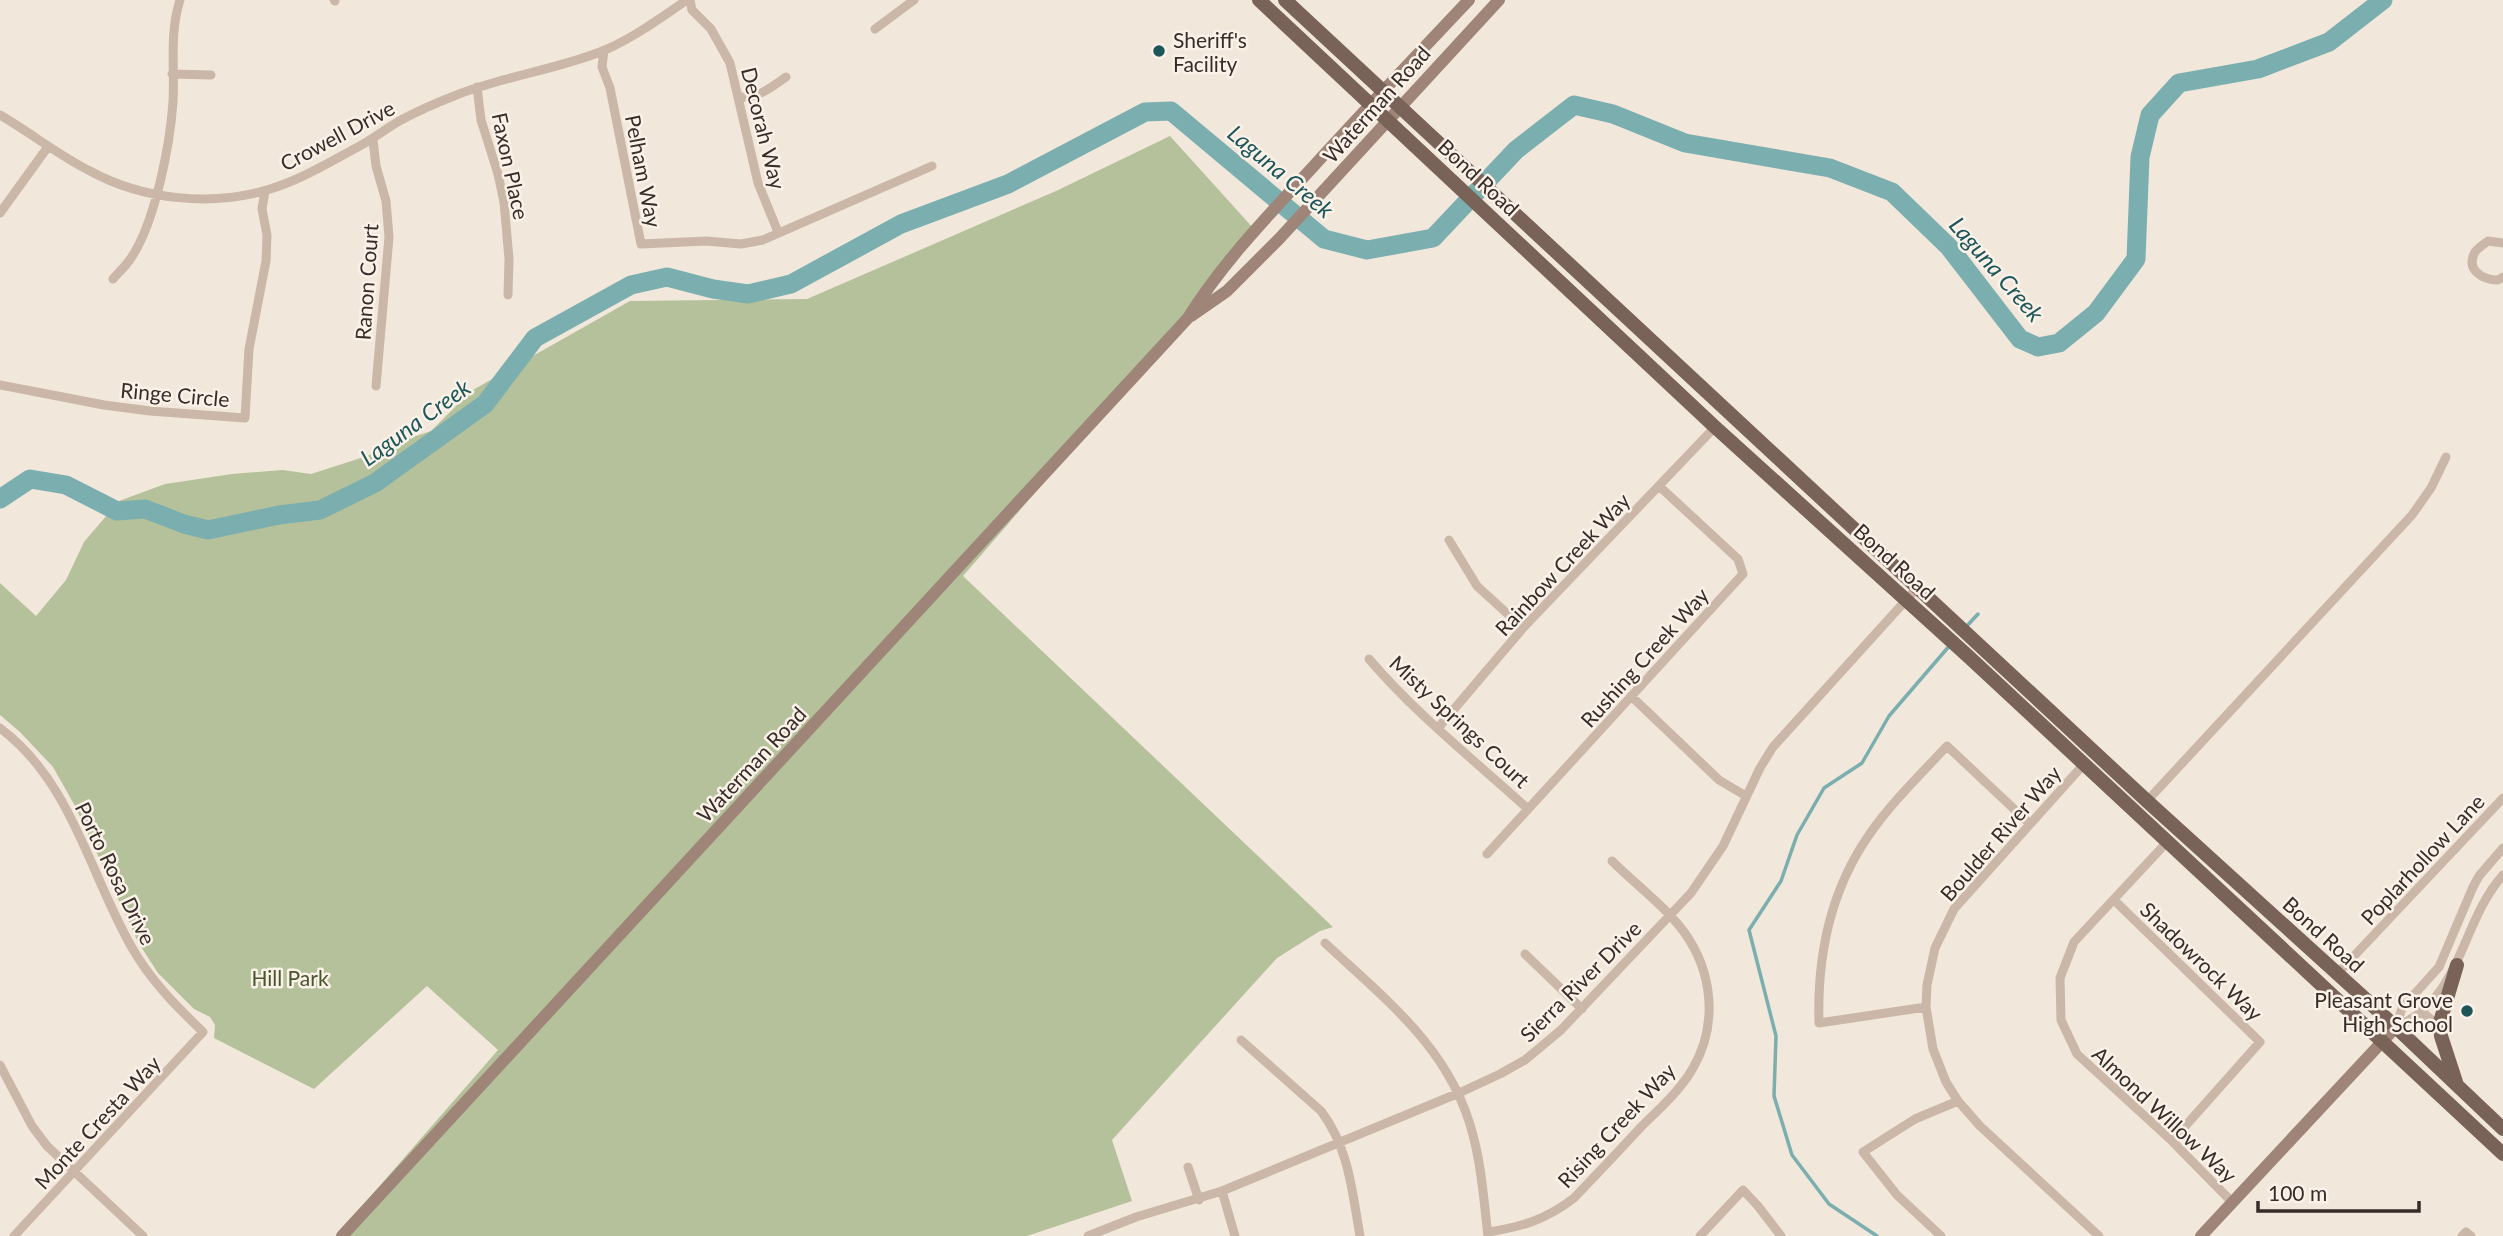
<svg xmlns="http://www.w3.org/2000/svg" width="2503" height="1236" viewBox="0 0 2503 1236" font-family="Lato,sans-serif">
  <style>
    .green { fill: #b5c19b }
    .lines { fill: none; stroke-linecap: round; stroke-linejoin: round }
    .stream { stroke: #7aaeaf; stroke-width: 3.5 }
    .river { stroke: #7aaeaf; stroke-width: 19 }
    .street { stroke: #cab7a7; stroke-width: 9 }
    .secondary { stroke: #9e8578; stroke-width: 12 }
    .primary { stroke: #796359; stroke-width: 14 }
    .poi-dot { fill: #1d5659; stroke: #faf1e8; stroke-width: 2.5 }
    .labels { text-anchor: middle; dominant-baseline: central; stroke-width: 5; stroke-linejoin: round; paint-order: stroke }
    .poi-label { font-size: 21px; fill: #372c28; stroke: #faf1e8; text-anchor: start }
    .street-label { font-size: 21px; fill: #372c28; stroke: #faf1e8 }
    .park-label { font-size: 21px; fill: #47552b; stroke: #faf1e8 }
    .water-label { font-size: 23px; font-style: italic; fill: #1d5659; stroke: #faf1e8 }
  </style>
  <rect width="100%" height="100%" fill="#f2e7db"/>
  <path class="green" d="M1170,136L1254,229L1161,347L963,576L1333,927L1320,931L1277,958L1112,1140L1132,1201L1027,1236H336L498,1050L427,986L314,1089L214,1038L215,1025L210,1017L194,1009L158,973L138,942L75,806L53,767L20,732L0,715V583L36,616L66,580L84,542L119,501L165,484L232,474L283,470L311,474L367,456L395,443L431,431L471,391L630,301L807,299L1056,191Z"/>
  <g class="lines">
    <path class="stream" d="M1965,628L1978,614
      M1877,1236L1829,1204L1792,1155L1774,1096L1776,1036L1749,930L1781,881L1797,835L1824,788L1862,763L1889,716L1951,644"/>
    <path class="river" d="M0,499L30,479L66,485L117,511L145,509L184,524L208,530L279,515L320,510L375,483L485,404L535,338L631,285L667,277L713,289L748,294L791,284L901,224L1008,184L1145,112L1171,111L1324,239L1367,250L1433,238L1516,150L1574,105L1613,114L1685,143L1830,168L1892,192L1949,247L2020,339L2038,347L2059,343L2096,313L2136,259L2140,157L2150,115L2179,83L2258,69L2329,42L2383,0"/>
    <path class="street" d="M334,0L335,1
      M690,0L692,10L711,29L730,63L758,183L778,232
      M875,29L914,0
      M604,50L602,67L610,88L641,244L706,241L741,244L763,240L932,166
      M172,74L211,75
      M477,87L481,120L498,174L504,202L509,259L508,295
      M739,97C758,99 771,87 786,77
      M0,115C31,133 58,155 90,171C143,200 212,207 270,189C300,180 328,163 356,148C372,140 385,129 401,120C418,111 436,103 454,96C503,76 557,70 605,50C635,37 660,18 687,0
      M373,140L376,166L386,201L389,237L376,386
      M0,213L47,148
      M2503,243L2488,241C2484,244 2478,248 2475,252C2465,270 2483,280 2498,280L2503,277
      M113,279C119,272 126,266 131,258C155,223 170,145 173,102C175,67 169,35 180,0
      M0,385L104,405L150,411L245,418L249,349L266,261L267,235L262,209L265,191
      M1449,540L1477,586L1523,628
      M1369,659C1416,714 1474,760 1528,809
      M1631,696L1719,780L1746,796
      M0,728C71,781 89,872 131,946C150,980 176,1006 203,1032L14,1236
      M1438,728L1523,628L1715,427
      M2084,764L1954,909L1935,948L1927,985L1926,1007L1933,1049L1946,1082L1958,1101L1980,1126L2099,1236
      M2147,801L2412,515L2431,488L2446,457
      M2168,841L2074,942L2060,978L2061,1020L2077,1054L2172,1141L2232,1202
      M1487,854L1743,574L1738,559L1659,486
      M2114,900L2260,1042L2172,1141
      M1325,943C1387,1001 1451,1049 1473,1135C1482,1168 1484,1203 1488,1236
      M1525,954L1582,1009
      M2337,974L2503,798
      M1926,1007L1819,1023C1817,956 1830,891 1869,835C1891,803 1920,775 1947,746L2030,824
      M2421,1011L2440,1027
      M2396,1027L2402,1008L2439,967L2473,887L2479,876L2503,848
      M2396,1027C2463,998 2460,923 2503,875
      M1241,1040L1321,1111C1349,1148 1352,1191 1360,1236
      M0,1065L32,1126L47,1146L143,1236
      M1188,1167L1199,1200
      M1222,1191L1235,1236
      M1488,1232C1522,1227 1547,1219 1574,1198C1596,1175 1618,1152 1640,1128C1659,1109 1680,1091 1693,1068C1718,1025 1713,972 1684,932C1665,906 1635,884 1612,861
      M1088,1236L1136,1217L1222,1191L1459,1093L1500,1074L1525,1060L1561,1030L1691,893L1723,846L1760,768L1773,747L1917,588
      M1700,1236L1743,1190L1758,1206L1781,1236
      M1941,1236L1897,1195L1863,1152L1915,1119L1958,1101
      M2462,1236L2466,1232L2471,1236"/>
    <path class="secondary" d="M1191,316L1227,291L1279,239L1499,0
      M342,1236L1188,318C1223,262 1267,217 1311,169C1363,112 1416,56 1469,0
      M2201,1236L2396,1027"/>
    <path class="primary" d="M1259,0L1715,427L1969,657L2503,1154
      M1285,0L2147,801L2383,1015L2503,1129
      M2456,1082L2441,1036L2440,1022L2457,965"/>
  </g>
  <g class="poi-dot">
    <circle cx="1159" cy="51" r="7"/>
    <circle cx="2467" cy="1011" r="7"/>
  </g>
  <g class="labels">
    <g class="poi-label">
      <text x="1173" y="39">Sheriff's<tspan x="1173" dy="24">Facility</tspan></text>
      <text x="2453" y="999" text-anchor="end">Pleasant Grove<tspan x="2453" dy="24">High School</tspan></text>
    </g>
    <g class="street-label">
      <text transform="translate(1376 104) rotate(-48)">Waterman Road</text>
      <text transform="translate(764 128) rotate(76)">Decorah Way</text>
      <text transform="translate(337 135) rotate(-28)">Crowell Drive</text>
      <text transform="translate(511 166) rotate(78)">Faxon Place</text>
      <text transform="translate(644 171) rotate(79)">Pelham Way</text>
      <text transform="translate(1479 177) rotate(43)">Bond Road</text>
      <text transform="translate(366 282) rotate(-86)">Ranon Court</text>
      <text transform="translate(175 394) rotate(5)">Ringe Circle</text>
      <text transform="translate(1895 561) rotate(42)">Bond Road</text>
      <text transform="translate(1562 564) rotate(-47)">Rainbow Creek Way</text>
      <text transform="translate(1644 657) rotate(-48)">Rushing Creek Way</text>
      <text transform="translate(1460 721) rotate(43)">Misty Springs Court</text>
      <text transform="translate(751 764) rotate(-47)">Waterman Road</text>
      <text transform="translate(2000 833) rotate(-49)">Boulder River Way</text>
      <text transform="translate(2422 859) rotate(-47)">Poplarhollow Lane</text>
      <text transform="translate(116 873) rotate(64)">Porto Rosa Drive</text>
      <text transform="translate(2324 934) rotate(42)">Bond Road</text>
      <text transform="translate(2202 961) rotate(44)">Shadowrock Way</text>
      <text transform="translate(1580 981) rotate(-45)">Sierra River Drive</text>
      <text transform="translate(2165 1114) rotate(43)">Almond Willow Way</text>
      <text transform="translate(97 1122) rotate(-47)">Monte Cresta Way</text>
      <text transform="translate(1616 1125) rotate(-47)">Rising Creek Way</text>
    </g>
    <g class="park-label">
      <text x="290" y="977">Hill Park</text>
    </g>
    <g class="water-label">
      <text transform="translate(1281 171) rotate(40)">Laguna Creek</text>
      <text transform="translate(1997 269) rotate(49)">Laguna Creek</text>
      <text transform="translate(415 422) rotate(-36)">Laguna Creek</text>
    </g>
  </g>
  <path d="M2258 1201v10h161v-10" fill="none" stroke="#372c28" stroke-width="3.5"/>
  <text x="2268" y="1201" font-size="21" fill="#372c28" stroke="#faf1e8" stroke-width="5" paint-order="stroke">100 m</text>
</svg>
